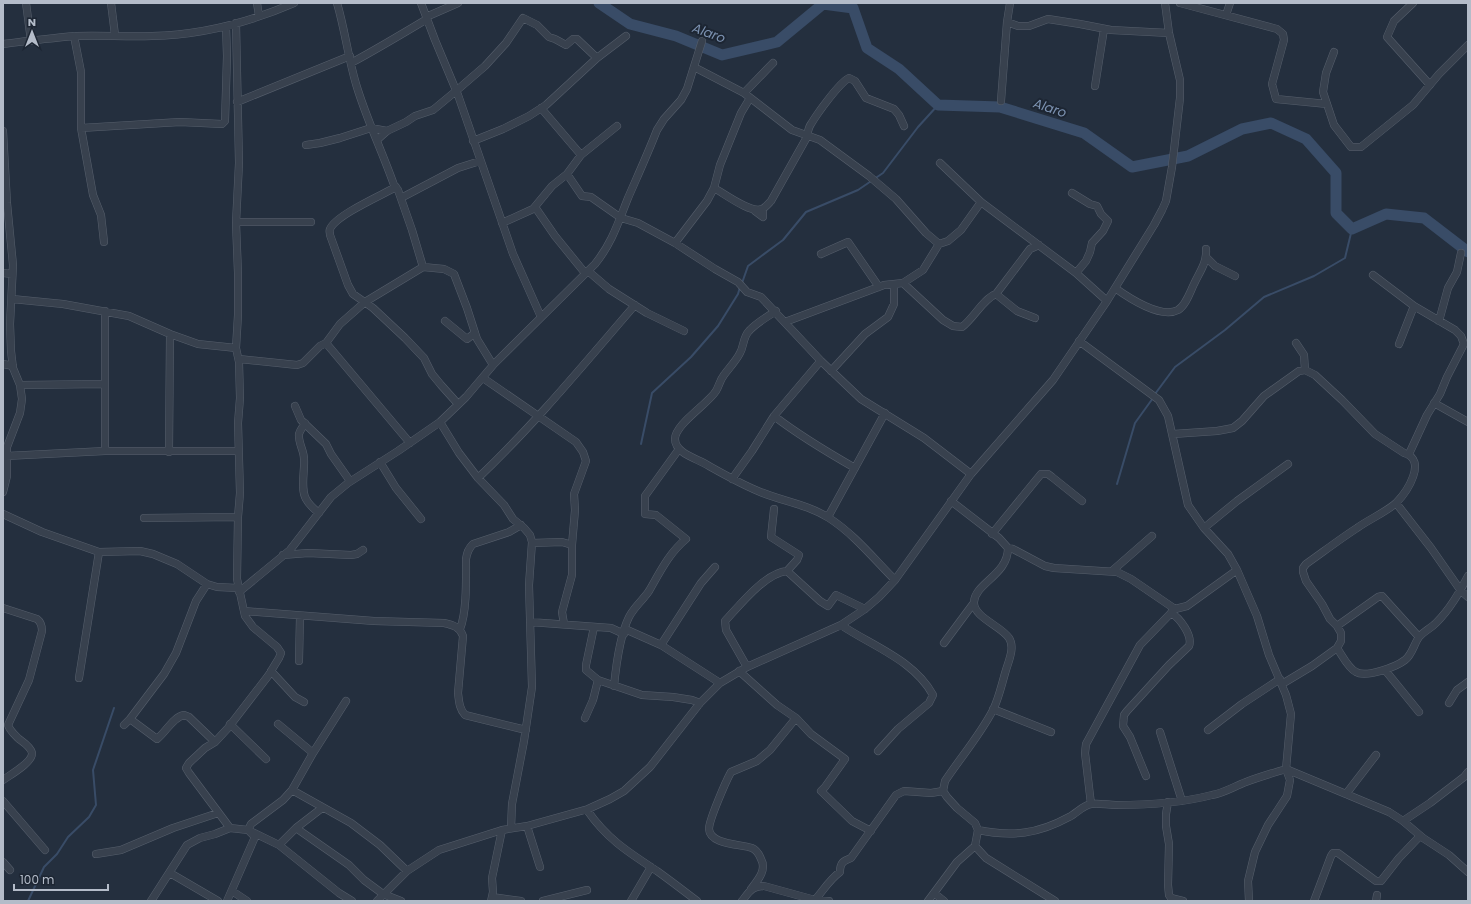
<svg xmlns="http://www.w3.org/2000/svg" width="1471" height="904" viewBox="0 0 1471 904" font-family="Poppins,sans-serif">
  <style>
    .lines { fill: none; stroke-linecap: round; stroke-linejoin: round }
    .stream { stroke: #394c67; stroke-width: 2 }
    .river { stroke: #394c67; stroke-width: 11 }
    .minor-casing { stroke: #565f6c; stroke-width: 8 }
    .minor { stroke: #38414e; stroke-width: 7 }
    .labels { text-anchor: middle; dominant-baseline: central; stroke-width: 4; stroke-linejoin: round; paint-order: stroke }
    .water-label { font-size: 13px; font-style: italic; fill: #7c92b1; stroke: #1d2633 }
  </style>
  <rect width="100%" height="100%" fill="#242f3e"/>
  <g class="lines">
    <path class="stream" d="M742,283L748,266L783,240L806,212L858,190L883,173L918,127L938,105
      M1155,394L1175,367L1225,330L1264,297L1314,276L1345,258L1352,229
      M641,444L652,393L691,357L718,326L738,294L740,287
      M1117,484L1135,423L1153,398
      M28,901L44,867L57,854L68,837L89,817L96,805L93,770L114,708"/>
    <path class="river" d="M599,3L630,24L676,36L722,55L777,42L823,4L853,8L867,48L899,69L938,105L1000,107L1084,133L1132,167L1188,156L1242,129L1271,123L1306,139L1336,173V213L1352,229L1386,214L1424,218L1468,252"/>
    <g class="minor-casing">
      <path id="minor" d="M26,3L31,41
        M111,3L115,35
        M257,3L259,16
        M337,3C345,30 348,57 356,84C366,118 382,151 394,185L398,190L412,230L423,267
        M421,3L435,40L458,95L513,254L541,317
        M1180,3L1277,29L1283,34L1284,40L1272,84L1276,99L1327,104
        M1413,3L1394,21L1387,37L1430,85
        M1226,15L1230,3
        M426,17L458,3
        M1007,22L1018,26H1029L1048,19L1080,24L1111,30L1169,33
        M236,23L239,163L236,223L238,273V315L236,348L239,362L240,398L238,423L240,493L238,517L237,579L245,616L253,627L277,647L281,653L279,658L268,676L228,728L215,742L205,748L189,763L186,768L189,773L230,828L248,830L279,845L296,828L322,808
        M74,36L81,72V128L93,195L101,215L104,242
        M3,44C27,41 52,38 76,36C101,35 127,37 152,36C201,35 250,22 294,3
        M1334,52L1326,73L1323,92L1334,125L1351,147H1361L1413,105L1439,74L1468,45
        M351,63C377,49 402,34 427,19
        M694,67L744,93L792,130L820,140L869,176L896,199L926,233L939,244
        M1095,86L1104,29
        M744,93L773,63
        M1001,101L1007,22L1010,3
        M237,102L350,56
        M81,128L180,122L222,124L225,121L227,56L226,26
        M3,131L7,203L13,265L10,324L11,351L13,368L20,385L22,399L20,413L7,447V476L3,492
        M377,140L387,131L406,122L415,116L433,110L456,91L485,66L506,43L523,18L537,25L549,37L555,39L566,45L573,39H577L597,58
        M473,141L503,129L529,116L546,105L597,58L626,36
        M306,145L320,143L340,138L371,128L387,131
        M581,155L617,126
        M940,163L981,202
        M567,174L582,196L591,197L621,218L638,223L675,243L715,269L738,282L747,292L761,297L821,361L861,399L924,438L971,474
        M396,187C382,195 336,215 330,229C329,231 330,232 330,235L348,285L353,294L373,308L405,338L424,358L432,374L441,385L458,404
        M714,188C725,194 751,214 762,209C765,208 769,203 771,201L807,137C808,132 808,128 811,124C817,114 839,83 849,78L855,81L866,98L894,109L899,115L904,126
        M1072,193L1090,204L1097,206L1101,214L1108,221L1103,231L1092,243L1090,252L1086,261L1076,273
        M401,198L458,168L480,161
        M535,207L555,236L585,273
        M755,211L763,217V209
        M237,222H311
        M502,223L533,209L552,186L567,174L581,155L541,108
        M675,243L707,201L714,188L720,165L741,113L750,98
        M821,254L848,242L879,287
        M1207,258L1215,266L1235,276
        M588,271L609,289L647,313L684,331
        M3,273L12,274
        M1373,275L1414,306L1455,330L1461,336L1464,344L1447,377L1440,394L1427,415L1409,454
        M903,283L943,320L953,326L962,327C974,318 983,299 996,294L1030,249L1039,245
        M1115,288C1129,298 1161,319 1178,310C1186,305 1190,292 1194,284C1200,271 1207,263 1206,249
        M996,294L1017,311L1035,318
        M12,299L63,304L129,316L170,334L198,344L236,348
        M105,311V451
        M776,311C767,317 756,323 749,331C743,337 744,346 740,353C736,361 729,368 724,375C720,380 719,386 716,391C708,404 675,424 675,439C675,454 699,459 709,466C725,475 741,484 758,491C781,501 807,504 829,518C854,534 874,559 895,580
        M445,321L467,339L475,333
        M1439,321L1448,288L1457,272L1461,253
        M785,322L884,285L903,283L923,270L939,244L948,241L961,230L981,202L1076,273L1107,301
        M1079,341L1159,400L1168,416L1188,505L1204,528L1228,554L1237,570L1257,616L1269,655L1286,695L1291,714L1286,769L1290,780L1287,796L1268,825L1255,852L1248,881L1249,901
        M326,343L410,443
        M1296,343L1304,355L1305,370
        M1399,344L1414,306
        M239,359L297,365L303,363L320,346L326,343L340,324L365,302L423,267L444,269L454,274L467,308L477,339L493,365
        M3,364L13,366
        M831,371L865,334L888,317L894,304V284
        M483,378L576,442L583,452L586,461L574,494L575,510L572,545
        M20,385L105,384
        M1434,403L1468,422
        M295,406L301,420L326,444L331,454L350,481
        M774,416C800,436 827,452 855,468
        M440,422L459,453L478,478L504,505L513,519L524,528L530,535L532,542L529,585L532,687L524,741L512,804L511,828
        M305,423C303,427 300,430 299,434C298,443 304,450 304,459C305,471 300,488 306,499C309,505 314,509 319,513
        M1173,434L1217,431L1233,428L1242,421L1264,396L1299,371L1305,370L1315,375L1342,400L1375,434L1404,453C1428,460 1407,492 1396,503C1386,512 1368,520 1357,528C1340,539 1323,552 1306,564L1303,568V572L1306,581L1322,604L1330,619L1337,626L1341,633V641L1337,648L1312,666L1282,684
        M169,452L170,334
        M3,459L6,456L105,451H238
        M380,462L396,488L421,519
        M478,478C534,425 584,364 635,305
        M732,479L752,451L774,416L818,364L821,361
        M951,501L999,538L1008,548C1008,575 975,583 974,602C973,617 1001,626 1009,638C1015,647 1009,660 1006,670C1002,683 999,698 993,710C980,735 961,757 945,781L943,791L947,797L957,808L975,823L978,830L975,846L986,858L1055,901
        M1396,503L1431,548L1461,591L1468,597
        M774,509L771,537L799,555L797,560L787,571
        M3,514L42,532L99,552L140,551L153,554L177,564L207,584L217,587L238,588
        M828,517L885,413
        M144,518L238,517
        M1204,528L1237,501L1288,464
        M992,534L1041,474H1048L1052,477L1082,501
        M532,543L562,542L572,545V575L562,612L564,624
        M1008,548L1013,549L1045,566L1054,568L1117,572L1131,579L1175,609L1187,606L1237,570
        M283,555L308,553L351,555L357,554L363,550
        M1112,571L1152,536
        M239,592L290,550L331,497L348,483L398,451L440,422L466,397L494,364L595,264C612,243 618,223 628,198C638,175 648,153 657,130L664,119L681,100L687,89L702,41
        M3,608L37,619C41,622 42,626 42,631L29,680L8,725C10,731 14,734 19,739C23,742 31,747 32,753C33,762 10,775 3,780
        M244,611L374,621L444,623C453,625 460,627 463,636L458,693C459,701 459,708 465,715L526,730
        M530,622L611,628L624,634
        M841,625C872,646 914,660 933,695L929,703L898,729L878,751
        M1337,626L1378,597L1382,596L1419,637
        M594,627L586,665V670L598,680L642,695L673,697L692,700L700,703
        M460,629C467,612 466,578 466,559C467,553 468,549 473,544L509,532L521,525
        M625,629L661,645L720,683
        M944,643L973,604
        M661,645L701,583L715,567
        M1337,648C1342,655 1348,668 1356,672C1366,678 1396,667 1405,660C1412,655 1414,644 1419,637C1423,632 1431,628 1436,623C1450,609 1459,593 1468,576
        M299,661L300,616
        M747,667L726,630L725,621C740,605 765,573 787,571L820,601L828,606L836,595L865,609
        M1385,670L1419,712
        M271,671L295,697L304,702
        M739,671L777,705L796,718L811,734L845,759L825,787L821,791L852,821L871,831
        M79,678L99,552
        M614,686C616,666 620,635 629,617C634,607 643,600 649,591C660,572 669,553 686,539L656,515L645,514V496L679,449
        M1449,703L1457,690L1468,682
        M993,709L1051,732
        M585,718L593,700L598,680
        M130,719L157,739C166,732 173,717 184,715L189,717L215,742
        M230,724L266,759
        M278,724L313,753L292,790
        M124,725L130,719L164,674L176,653L196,601L207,584
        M1208,730L1242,704L1280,679
        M1160,732L1182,801
        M313,753L346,701
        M1146,776L1130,737L1123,726L1124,715L1127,711L1169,665L1189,646C1193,636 1180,618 1171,613
        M1346,794L1376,755
        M3,801L45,850
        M1168,802L1166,814V826L1169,844L1168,885L1169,895L1171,898L1183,901
        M1091,804L1085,753L1086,744L1140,645L1171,613L1173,608
        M587,810C607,839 628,852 657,871C671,881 684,891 697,901
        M1403,821L1430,803L1464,777L1468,772
        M527,826L540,867
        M296,828L349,865L364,880L383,894L401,901
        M248,830L251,824L283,800L292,790L351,823L380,845L407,871
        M978,830C1012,837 1038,834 1069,817C1076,814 1084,804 1092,804C1099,803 1108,805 1116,805C1148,805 1181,803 1212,795C1224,793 1235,786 1246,782C1259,777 1273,773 1286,769L1389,812L1403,821L1423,838L1449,855L1468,872
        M279,845L339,893L352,901
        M96,854L121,850L173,828L218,813
        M3,862L10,870
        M170,873L218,901
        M751,889C758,880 767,870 761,859C759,854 757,850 752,848C741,844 710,845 709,829C709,820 726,781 731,772L757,761L770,750L796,718
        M232,891L247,901
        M934,893L944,901
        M492,897L521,901
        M151,901L187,845L200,838L215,834L230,828
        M227,901L255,837L250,832
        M377,901L407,871L439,850L502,830L527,826L588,809L610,799L624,791L650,767L700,703L720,683L747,667L841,625L865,609L879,597L895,580L971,474L1053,380L1107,301L1154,225L1162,210L1166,201L1172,167L1180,98V80L1169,33L1165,3
        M491,901L493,892L492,878L502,830
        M543,901L587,890
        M631,901L651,867
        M742,901C749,892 752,886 764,886L815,900L829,901
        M814,901C823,891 829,880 840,872C840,863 843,861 851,858L896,795L904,791L931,793L943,791
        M928,901L957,862L975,846
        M1314,901L1331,856L1333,853H1338L1376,881H1381L1399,858L1420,836
        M1376,901L1377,895"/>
    </g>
    <use href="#minor" class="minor"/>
  </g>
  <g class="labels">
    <g class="water-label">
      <text transform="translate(709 33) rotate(20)">Alaro</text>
      <text transform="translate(1050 108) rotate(18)">Alaro</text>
    </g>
  </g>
  <rect width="1471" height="904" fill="none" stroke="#b4bcc9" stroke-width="8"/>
  <g transform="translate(32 32)" stroke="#1d2633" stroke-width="3" paint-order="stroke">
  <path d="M0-3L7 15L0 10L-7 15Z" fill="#b4bcc9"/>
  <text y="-6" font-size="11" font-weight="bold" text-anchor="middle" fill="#b4bcc9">N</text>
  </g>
  <path d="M14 884v6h94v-6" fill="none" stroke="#b4bcc9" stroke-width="2"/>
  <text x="20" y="884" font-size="12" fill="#b4bcc9" stroke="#1d2633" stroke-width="3" paint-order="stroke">100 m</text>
</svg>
